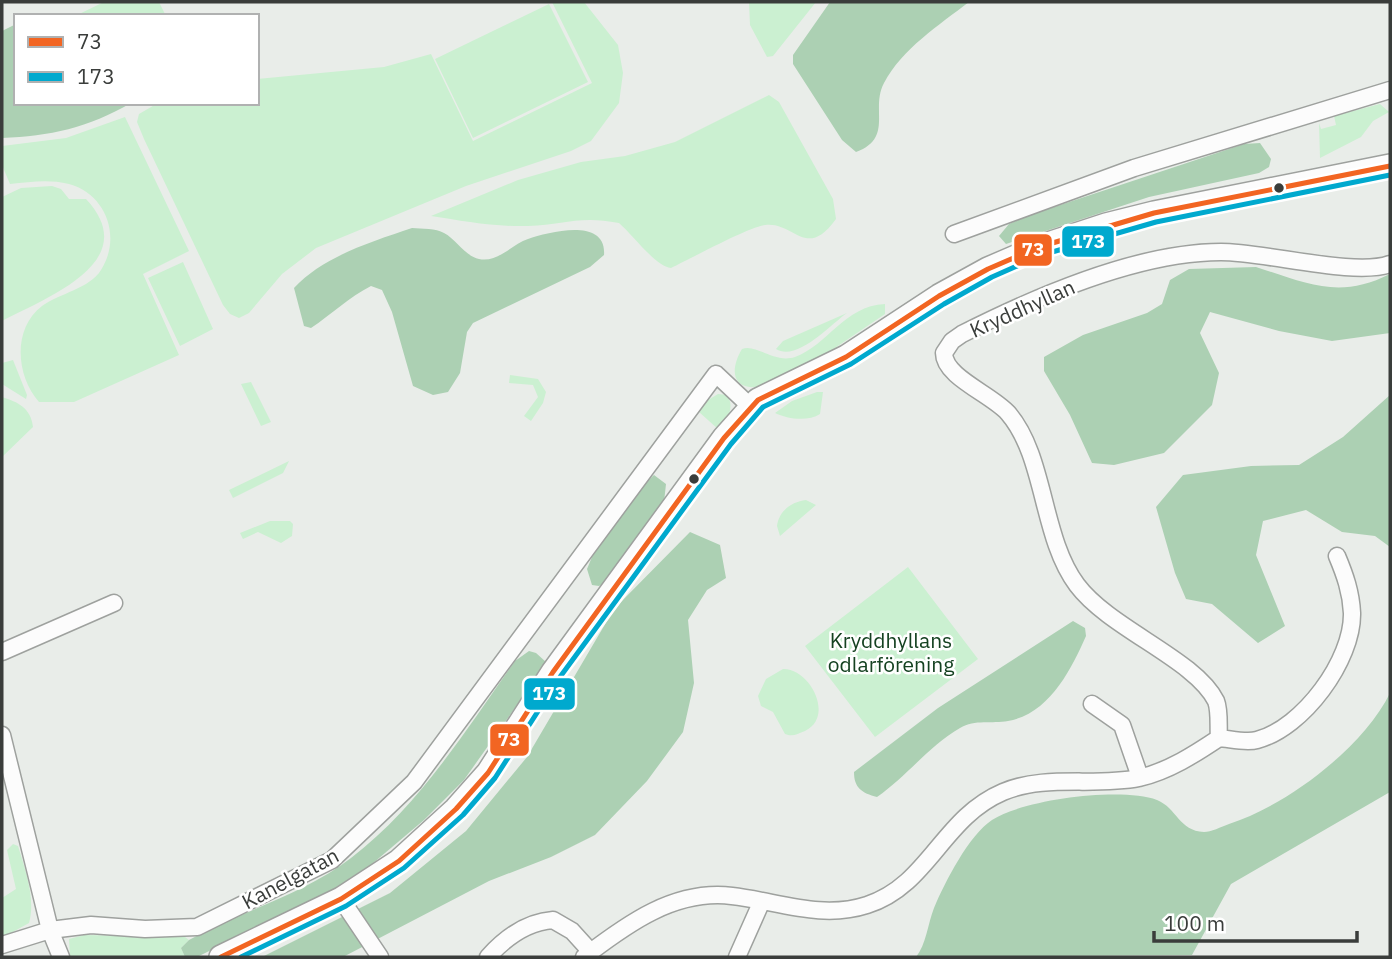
<svg xmlns="http://www.w3.org/2000/svg" width="1392" height="959" viewBox="0 0 1392 959" font-family="'IBM Plex Sans',sans-serif">
  <style>
    .green { fill: #cbf0d1 }
    .forest { fill: #acd0b3 }
    .lines { fill: none; stroke-linecap: round; stroke-linejoin: round }
    .street-casing { stroke: #9ea19e; stroke-width: 19 }
    .secondary-casing { stroke: #9ea19e; stroke-width: 26 }
    .street { stroke: #fcfcfc; stroke-width: 16 }
    .secondary { stroke: #fcfcfc; stroke-width: 23 }
    .bus-1-casing { stroke: #fff; stroke-width: 10 }
    .bus-2-casing { stroke: #fff; stroke-width: 10 }
    .bus-1 { stroke: #f26522; stroke-width: 5 }
    .bus-2 { stroke: #00a9ce; stroke-width: 5 }
    .bus-dot { fill: #3a3d3b; stroke: #fff; stroke-width: 2.5 }
    .labels { text-anchor: middle; dominant-baseline: central; stroke-width: 5; stroke-linejoin: round; paint-order: stroke }
    .street-label { font-size: 21px; fill: #3a3d3b; stroke: #fff }
    .park-label { font-size: 21px; fill: #154221; stroke: #fff }
    .line-badge { stroke: #fff; stroke-width: 2.5 }
    .badge-label { font-size: 19px; text-anchor: middle; font-weight: bold; fill: #fff }
  </style>
  <rect width="100%" height="100%" fill="#e9ede9"/>
  <path class="green" d="M104,2H159L166,16H75Z
    M552,2H584L618,45L623,73L619,103L591,141L571,151L466,186L316,248L282,274L249,313L239,318L230,314L223,305L144,139L137,122L139,114L158,103H257V79L384,67L431,54L473,141L592,83Z
    M749,2H816L773,56L767,57L750,25Z
    M549,4L588,82L473,138L435,59Z
    M769,95L779,102L833,199L836,219C806,261 794,221 765,225C748,227 690,259 671,268C655,266 633,235 619,223C579,215 564,225 528,226C495,227 463,221 431,216L518,180L581,162L625,156L675,142Z
    M1380,104L1389,112L1373,121L1361,137L1320,158L1319,123L1321,129L1336,125L1334,116Z
    M125,117L189,251L143,274L179,355L74,402H39C16,376 12,329 42,306C60,293 89,289 101,270C122,237 106,194 69,184C48,179 31,182 10,184L2,165V146L66,138Z
    M52,186L61,189L69,199H86C145,262 45,298 2,321V197L21,188Z
    M183,262L213,329L180,346L148,278Z
    M885,304V314L832,350L759,387C731,390 730,369 742,349C756,343 774,364 795,357C828,345 844,306 885,304Z
    M847,313C830,325 797,362 776,349L783,341Z
    M13,360L27,395L26,399L2,384V363Z
    M510,375L538,379L546,392L543,403L531,421L524,416L538,397L533,385L509,383Z
    M251,382L271,422L261,426L241,384Z
    M817,392H823L820,414C808,422 787,419 775,413L792,401Z
    M718,394L727,395C735,406 728,422 718,429L699,412L708,400Z
    M2,397C18,402 31,408 33,427L2,457Z
    M289,461L283,473L233,498L229,490Z
    M806,500L816,505L780,536L777,526C779,511 791,502 806,500Z
    M270,521H290L293,524L292,536L281,543L258,532L243,539L240,533Z
    M908,567L978,659L875,737L805,646Z
    M783,669C810,668 835,717 805,731C797,734 793,737 785,734L773,712L761,706L758,696L766,679Z
    M13,844L18,846C25,869 36,899 29,923L2,938V898L16,889L7,850Z
    M84,935L185,937L189,940L181,948L185,957H70L69,939Z"/>
  <path class="forest" d="M830,2H969C939,25 902,49 884,83C870,109 894,138 856,152L842,140L793,64V55Z
    M16,24V103H131C88,128 50,136 2,138V31Z
    M1260,143L1271,159L1269,167L1259,173L1149,197L1006,244L999,236L1009,224L1030,215L1244,144Z
    M412,228C422,229 436,228 444,233C457,240 465,256 479,259C498,263 512,244 528,239C549,232 607,217 604,255L590,267L473,323L467,332L460,373L448,392L433,395L413,386L392,312L382,290L371,286C349,297 332,314 311,328L304,326L294,288C324,256 371,242 412,228Z
    M1256,267C1306,283 1339,300 1390,274V333L1332,341L1279,331L1210,312L1200,333L1219,373L1212,405L1164,453L1114,465L1092,463L1070,415L1044,371V357L1083,335L1147,313L1162,304L1170,280L1189,269Z
    M1390,395V547L1375,536L1342,532L1306,510L1263,521L1256,555L1285,626L1258,643L1212,604L1186,599L1175,573L1156,507L1183,475L1251,466L1299,465L1343,437Z
    M654,475L666,484L664,502L606,582L599,586L592,585L587,569L592,557L640,488Z
    M690,532L720,545L726,578L707,590L688,620L694,683L683,732L647,781L595,835L551,857L489,881L343,957H262L390,893L466,831L527,757L614,609Z
    M1073,621L1085,628L1086,636C1071,670 1049,714 1008,721C992,724 975,719 960,728C929,746 906,777 877,797C862,793 854,788 854,772L938,708Z
    M529,651L536,653L546,662L541,671L464,780L424,820L372,864L329,892L197,957H185L181,948L189,940C241,911 303,895 351,858C419,806 466,730 515,661Z
    M1390,693V792L1231,884L1192,955L916,957C926,945 928,923 934,908C945,882 969,835 992,820C1025,799 1121,787 1157,800C1177,808 1179,831 1204,832C1211,832 1221,827 1229,824C1286,806 1363,748 1390,693Z"/>
  <g class="lines">
    <g class="street-casing">
      <path id="street" d="M954,234L1134,168L1390,90
        M1337,556C1345,575 1351,592 1352,613C1353,660 1303,728 1257,740C1246,743 1231,739 1219,738C1218,727 1220,711 1216,701C1195,659 1110,629 1077,585C1041,537 1046,457 1008,413C991,394 944,377 944,353L952,341L962,334C1035,297 1137,252 1221,252C1266,252 1355,277 1390,264
        M2,652L114,603
        M1092,704L1122,725L1140,777
        M2,735L50,930L61,957
        M341,899L380,957
        M2,945L50,930L91,925L145,929L197,927L332,860L414,782L716,374L751,407
        M488,957C505,938 526,922 553,920L572,931L591,952
        M584,957C627,924 675,889 732,896C777,901 821,920 867,905C929,885 942,818 1003,792C1045,774 1095,787 1139,778C1169,771 1195,754 1219,738
        M737,957L761,903"/>
    </g>
    <g class="secondary-casing">
      <path id="secondary" d="M221,957L341,899L399,861L456,809L488,773L553,672L724,438L758,400L846,357L939,296L988,269L1039,247L1106,225L1154,213L1390,166"/>
    </g>
    <use href="#street" class="street"/>
    <use href="#secondary" class="secondary"/>
    <g class="bus-1-casing">
      <path id="bus-1" d="M221,957L341,899L399,861L456,809L488,773L553,672L724,438L758,400L846,357L939,296L988,269L1039,247L1154,213L1390,166"/>
    </g>
    <g class="bus-2-casing">
      <path id="bus-2" d="M241,957L346,906L404,868L463,815L495,778L560,677L731,444L763,407L851,364L944,304L992,277L1042,255L1156,222L1390,175"/>
    </g>
    <use href="#bus-1" class="bus-1"/>
    <use href="#bus-2" class="bus-2"/>
  </g>
  <g class="bus-dot">
    <circle cx="1279" cy="188" r="6"/>
    <circle cx="694" cy="479" r="6"/>
  </g>
  <g class="labels">
    <g class="street-label">
      <text transform="translate(1022 308) rotate(-24)">Kryddhyllan</text>
      <text transform="translate(290 878) rotate(-28)">Kanelgatan</text>
    </g>
    <g class="park-label">
      <text x="891" y="640">Kryddhyllans<tspan x="891" dy="24">odlarförening</tspan></text>
    </g>
  </g>
  <g class="line-badge">
    <rect x="1061" y="225" width="54" height="33" rx="7" fill="#00a9ce"/>
    <rect x="1013" y="233" width="40" height="34" rx="7" fill="#f26522"/>
    <rect x="523" y="677" width="53" height="34" rx="7" fill="#00a9ce"/>
    <rect x="489" y="723" width="41" height="34" rx="7" fill="#f26522"/>
  </g>
  <g class="badge-label">
    <text x="1088" y="248">173</text>
    <text x="1033" y="256">73</text>
    <text x="549" y="700">173</text>
    <text x="509" y="746">73</text>
  </g>
  <rect width="1392" height="959" fill="none" stroke="#3a3d3b" stroke-width="7"/>
  <rect x="14" y="14" width="245" height="91" fill="#ffffff" stroke="#b0b1b1" stroke-width="2"/>
  <rect x="28" y="37" width="35" height="10" fill="#f26522" stroke="#b0b1b1" stroke-width="2"/>
  <text x="77" y="49" font-size="21" fill="#3a3d3b">73</text>
  <rect x="28" y="72" width="35" height="10" fill="#00a9ce" stroke="#b0b1b1" stroke-width="2"/>
  <text x="77" y="84" font-size="21" fill="#3a3d3b">173</text>
  <path d="M1154 931v10h203v-10" fill="none" stroke="#3a3d3b" stroke-width="3.5"/>
  <text x="1164" y="931" font-size="21" fill="#3a3d3b" stroke="#ffffff" stroke-width="5" paint-order="stroke">100 m</text>
</svg>
